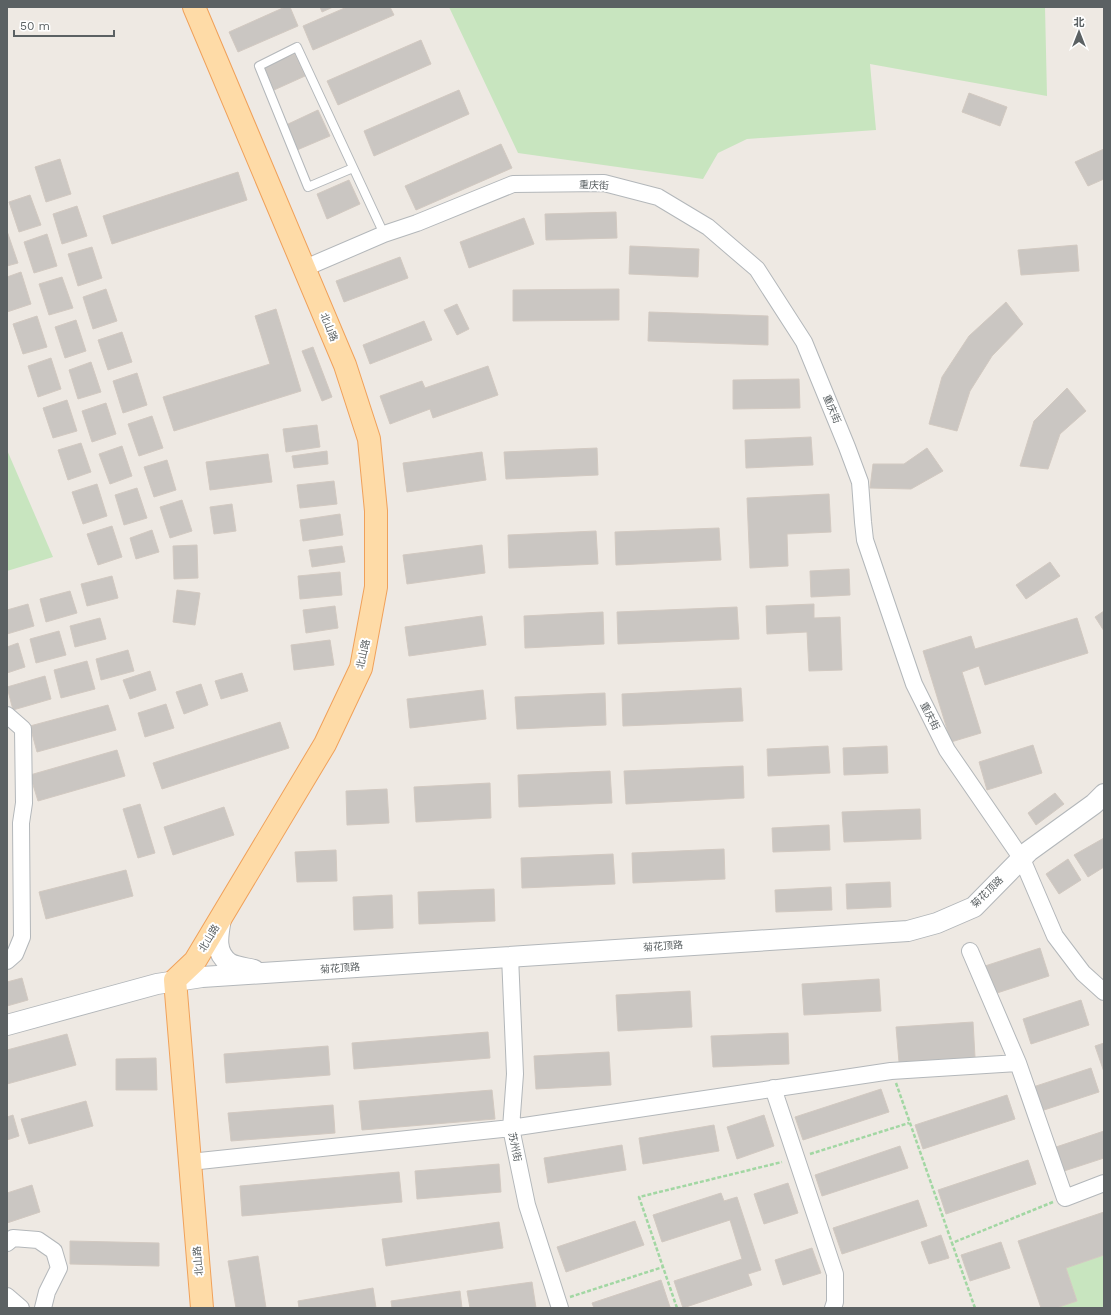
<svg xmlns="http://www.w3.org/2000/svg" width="1111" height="1315" viewBox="0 0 1111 1315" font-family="'Work Sans','Noto Sans SC',sans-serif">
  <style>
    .green { fill: #c8e5bf }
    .building { fill: #cac6c2; stroke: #d2c9c1 }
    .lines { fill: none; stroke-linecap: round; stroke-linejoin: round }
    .service-casing { stroke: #b3b7ba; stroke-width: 10 }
    .minor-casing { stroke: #b3b7ba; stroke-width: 18 }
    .tertiary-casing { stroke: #b3b7ba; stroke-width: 22 }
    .primary-casing { stroke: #f0a15a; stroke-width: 24 }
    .path { stroke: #a2d7a3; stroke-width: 2.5; stroke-dasharray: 4 2; stroke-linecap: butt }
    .service { stroke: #fff; stroke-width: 8 }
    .minor { stroke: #fff; stroke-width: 16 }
    .tertiary { stroke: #fff; stroke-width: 20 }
    .primary { stroke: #fedba7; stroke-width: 22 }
    .labels { text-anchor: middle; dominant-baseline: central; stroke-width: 4; stroke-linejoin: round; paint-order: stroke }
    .street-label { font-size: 10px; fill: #5b6163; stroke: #fff }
  </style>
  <rect width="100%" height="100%" fill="#eee9e3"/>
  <path class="green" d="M449,7H1045L1047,96L870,64L876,130L747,139L718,153L703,179L518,153Z
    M7,450L53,557L7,571Z
    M1104,1255V1308H1056L1077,1301L1066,1268Z"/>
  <path class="building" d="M285,7H290L298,26L238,52L229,32Z
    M320,7H333L322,12Z
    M347,7H390L394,15L313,50L303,26Z
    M421,40L431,64L338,105L327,81Z
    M295,54L305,76L274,90L264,67Z
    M459,90L469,114L374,156L364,131Z
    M969,93L1007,107L1000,126L962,112Z
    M318,110L330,136L297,150L286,125Z
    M501,144L512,168L416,210L405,186Z
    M1104,149V179L1088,186L1075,162Z
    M60,159L71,194L46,202L35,167Z
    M238,172L247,200L112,244L103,216Z
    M349,180L360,204L327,219L317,194Z
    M30,195L41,225L19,232L9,202Z
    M77,206L87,236L62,244L53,214Z
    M616,212L617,238L546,240L545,214Z
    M524,218L534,244L469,268L460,242Z
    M7,231L18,263L7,266Z
    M47,234L57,266L34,273L24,242Z
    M1077,245L1079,271L1021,275L1018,250Z
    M630,246L699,249L698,277L629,274Z
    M92,247L102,278L78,286L68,254Z
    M400,257L408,278L344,302L336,281Z
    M21,272L31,304L7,312V277Z
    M62,277L73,308L49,315L39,284Z
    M106,289L117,321L93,329L83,297Z
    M619,289V320L513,321V290Z
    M1006,302L1023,324L992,356L970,391L957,431L929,424L942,377L969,336Z
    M457,304L469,329L457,335L444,310Z
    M276,309L301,391L174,431L163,397L270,364L255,316Z
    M649,312L768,316V345L648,341Z
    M37,316L47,347L23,354L13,324Z
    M76,320L86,351L65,358L55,327Z
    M424,321L432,340L370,364L363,345Z
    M122,332L132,362L108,370L98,340Z
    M313,347L332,397L322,401L302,351Z
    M51,358L61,389L38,397L28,366Z
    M91,362L101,392L78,399L69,370Z
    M488,366L498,395L433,418L430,409L390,424L380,396L422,381L425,388Z
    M137,373L147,405L123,413L113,381Z
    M799,379L800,408L733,409V380Z
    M1067,388L1086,411L1060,434L1048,469L1020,466L1034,421Z
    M67,400L77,431L53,438L43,408Z
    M106,403L116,434L92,442L82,411Z
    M152,416L163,448L139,456L128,424Z
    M317,425L320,447L286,452L283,429Z
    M811,437L813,465L746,468L745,440Z
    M81,443L91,472L68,480L58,450Z
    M122,446L132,476L110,484L99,454Z
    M597,448L598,475L506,479L504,452Z
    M927,448L943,471L911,489L870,488L873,464H904Z
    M327,451L328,464L294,468L292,456Z
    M482,452L486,480L407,492L403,463Z
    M268,454L272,482L210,490L206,462Z
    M167,460L176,490L154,497L144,467Z
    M334,481L337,504L300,508L297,485Z
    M97,484L107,516L83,524L72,492Z
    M137,488L147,518L124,525L115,495Z
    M829,494L831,532L787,534L788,566L750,568L747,498Z
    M182,500L192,531L170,538L160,507Z
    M232,504L236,531L214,534L210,507Z
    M340,514L343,535L303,541L300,520Z
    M112,526L122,557L98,565L87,534Z
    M719,528L721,560L616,565L615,532Z
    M152,530L159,552L136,559L130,538Z
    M596,531L598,564L509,568L508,535Z
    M197,545L198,578L174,579L173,546Z
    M482,545L485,573L407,584L403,555Z
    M342,546L345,562L312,567L309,550Z
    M1050,562L1060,576L1026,599L1016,585Z
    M849,569L850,595L811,597L810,571Z
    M340,572L342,595L300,599L298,576Z
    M112,576L118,598L87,606L81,584Z
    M177,590L200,593L195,625L173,622Z
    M70,591L77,613L46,622L40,599Z
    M28,604L34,626L7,634V610Z
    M814,604V618L840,617L842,670L809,671L807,632L767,634L766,606Z
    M335,606L338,628L306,633L303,610Z
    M737,607L739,639L618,644L617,612Z
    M1104,611V631L1095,617Z
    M603,612L604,644L525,648L524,616Z
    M482,616L486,645L409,656L405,627Z
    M100,618L106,639L75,647L70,626Z
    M1077,618L1088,653L985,685L979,666L962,672L981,733L951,742L923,651L971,636L975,649Z
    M59,631L66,655L36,663L30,639Z
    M330,640L334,665L294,670L291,645Z
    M18,643L25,667L7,673V647Z
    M128,650L134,671L101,680L96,659Z
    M87,661L95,689L61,698L54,670Z
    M150,671L156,690L130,699L123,680Z
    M242,673L248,691L221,699L215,681Z
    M45,676L51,699L13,710L7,687Z
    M201,684L208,705L184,714L176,692Z
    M741,688L743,721L623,726L622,694Z
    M483,690L486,719L410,728L407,699Z
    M605,693L606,725L517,729L515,697Z
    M166,704L174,728L145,737L138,713Z
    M108,705L116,730L37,752L30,726Z
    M280,722L289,748L162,789L153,763Z
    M1033,745L1042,773L987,790L979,762Z
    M828,746L830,773L768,776L767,749Z
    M887,746L888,773L844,775L843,748Z
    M117,750L125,776L38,801L30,775Z
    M743,766L744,798L626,804L624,771Z
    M610,771L612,803L519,807L518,775Z
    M490,783L491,818L416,822L414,787Z
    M387,789L389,823L347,825L346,791Z
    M1055,793L1064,804L1036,825L1028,813Z
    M140,804L155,853L138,858L123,809Z
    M224,807L234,835L173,855L164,827Z
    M920,809L921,839L844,842L842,812Z
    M829,825L830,850L773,852L772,828Z
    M1104,838V867L1088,877L1074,855Z
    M724,849L725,879L633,883L632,853Z
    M336,850L337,881L297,882L295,852Z
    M613,854L615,884L522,888L521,858Z
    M1068,859L1081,880L1059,894L1046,874Z
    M126,870L133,896L46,919L39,892Z
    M890,882L891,907L847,909L846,884Z
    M831,887L832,910L776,912L775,890Z
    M494,889L495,921L419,924L418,892Z
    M392,895L393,928L354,930L353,897Z
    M1040,948L1049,976L994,994L985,966Z
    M22,978L28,1000L7,1006V982Z
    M879,979L881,1011L804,1015L802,984Z
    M690,991L692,1027L618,1031L616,995Z
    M1081,1000L1089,1025L1031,1044L1023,1019Z
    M973,1022L975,1057L899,1062L896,1027Z
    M488,1032L490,1058L354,1069L352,1043Z
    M788,1033L789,1064L713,1067L711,1036Z
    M67,1034L76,1065L7,1084V1050Z
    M1104,1043V1072L1095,1046Z
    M328,1046L330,1075L226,1083L224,1054Z
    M609,1052L611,1085L536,1089L534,1056Z
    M156,1058L157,1090H116V1059Z
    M1091,1068L1099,1092L1041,1111L1033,1087Z
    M881,1089L889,1112L803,1140L795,1117Z
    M492,1090L495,1119L362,1130L359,1101Z
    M1007,1095L1015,1119L923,1149L915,1125Z
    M86,1101L93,1126L29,1144L21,1119Z
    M333,1105L335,1133L231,1141L228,1113Z
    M13,1115L19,1136L7,1140V1117Z
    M764,1115L774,1146L737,1159L727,1127Z
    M714,1125L719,1151L643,1164L639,1138Z
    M1104,1131V1158L1061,1172L1053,1148Z
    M622,1145L626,1170L548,1183L544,1158Z
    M900,1146L908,1168L822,1196L815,1175Z
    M1028,1160L1036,1184L946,1214L938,1190Z
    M499,1164L501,1192L417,1199L415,1171Z
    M399,1172L402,1202L242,1216L240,1186Z
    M788,1183L798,1213L764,1224L754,1194Z
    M32,1185L40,1212L7,1223V1193Z
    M721,1193L724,1201L737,1197L761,1270L748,1274L752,1285L683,1308L674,1281L742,1259L730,1220L662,1242L653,1215Z
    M918,1200L927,1226L842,1254L833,1228Z
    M1104,1212V1255L1066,1268L1077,1301L1056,1308H1041L1018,1241Z
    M635,1221L644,1245L566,1272L557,1247Z
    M499,1222L503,1248L386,1266L382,1239Z
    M941,1235L949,1258L929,1264L921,1242Z
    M70,1241L159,1243V1266L70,1264Z
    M1001,1242L1010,1268L970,1281L961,1255Z
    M812,1248L821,1273L783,1285L775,1260Z
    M258,1256L266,1308H236L228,1261Z
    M661,1280L670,1307L594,1308L592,1303Z
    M532,1282L536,1308H470L467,1291Z
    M373,1288L376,1308H299L298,1301Z
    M460,1291L462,1308H392L391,1301Z"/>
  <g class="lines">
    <g class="service-casing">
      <path id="service" d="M353,168L308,187L259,66L297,47L384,234"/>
    </g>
    <g class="minor-casing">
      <path id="minor" d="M305,268L384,234L417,223L513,184L604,183L658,197L708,227L757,269L804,342L847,447L860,482L863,522L865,540L914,684L947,750L1022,859L1055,936L1083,973L1104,992
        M7,715L23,729L24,803L21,823L22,937L15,954L7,961
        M970,951L1018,1063L1065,1198L1104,1183
        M510,956L515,1074L511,1128L527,1205L560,1308
        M773,1088L835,1274V1302L833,1308
        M190,1162L511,1128L891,1071L1018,1063
        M7,1243L13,1238L38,1240L54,1251L59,1268L47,1292L43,1308
        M7,1296L21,1308"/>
    </g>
    <g class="tertiary-casing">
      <path id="tertiary" d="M221,919C218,935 214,952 229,963C235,967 246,968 254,970
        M7,1025L157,984L202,977L908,931L937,923L974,907L1029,851L1094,804L1104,794"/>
    </g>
    <g class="primary-casing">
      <path id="primary" d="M194,7L345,365L369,439L376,511V587L361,668L325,744L195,961L175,980L202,1308"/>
    </g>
    <path class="path" d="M896,1083L952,1243
      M810,1154L909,1123
      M570,1297L663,1267
      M677,1308L639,1197L782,1162
      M975,1308L952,1243L1053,1202"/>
    <use href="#service" class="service"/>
    <use href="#minor" class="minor"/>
    <use href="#tertiary" class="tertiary"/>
    <use href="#primary" class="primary"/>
  </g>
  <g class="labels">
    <g class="street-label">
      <text transform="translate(594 185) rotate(3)">重庆街</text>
      <text transform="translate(329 327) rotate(68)">北山路</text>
      <text transform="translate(832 409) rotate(67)">重庆街</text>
      <text transform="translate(363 654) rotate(-77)">北山路</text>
      <text transform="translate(930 716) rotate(63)">重庆街</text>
      <text transform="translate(987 892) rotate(-44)">菊花顶路</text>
      <text transform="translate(209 938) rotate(-59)">北山路</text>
      <text transform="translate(663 946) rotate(-4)">菊花顶路</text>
      <text transform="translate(340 968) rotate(-4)">菊花顶路</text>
      <text transform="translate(515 1147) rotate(78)">苏州街</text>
      <text transform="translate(198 1261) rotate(-95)">北山路</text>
    </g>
  </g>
  <rect width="1111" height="1315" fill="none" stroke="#5b6163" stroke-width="16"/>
  <g transform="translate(1079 32)" stroke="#ffffff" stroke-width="3" paint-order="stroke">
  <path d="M0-3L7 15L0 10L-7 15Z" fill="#5b6163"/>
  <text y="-6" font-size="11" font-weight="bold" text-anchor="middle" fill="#5b6163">北</text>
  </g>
  <path d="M14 30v6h100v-6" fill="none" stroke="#5b6163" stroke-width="2"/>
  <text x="20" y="30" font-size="12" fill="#5b6163" stroke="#ffffff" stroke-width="3" paint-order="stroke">50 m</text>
</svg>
